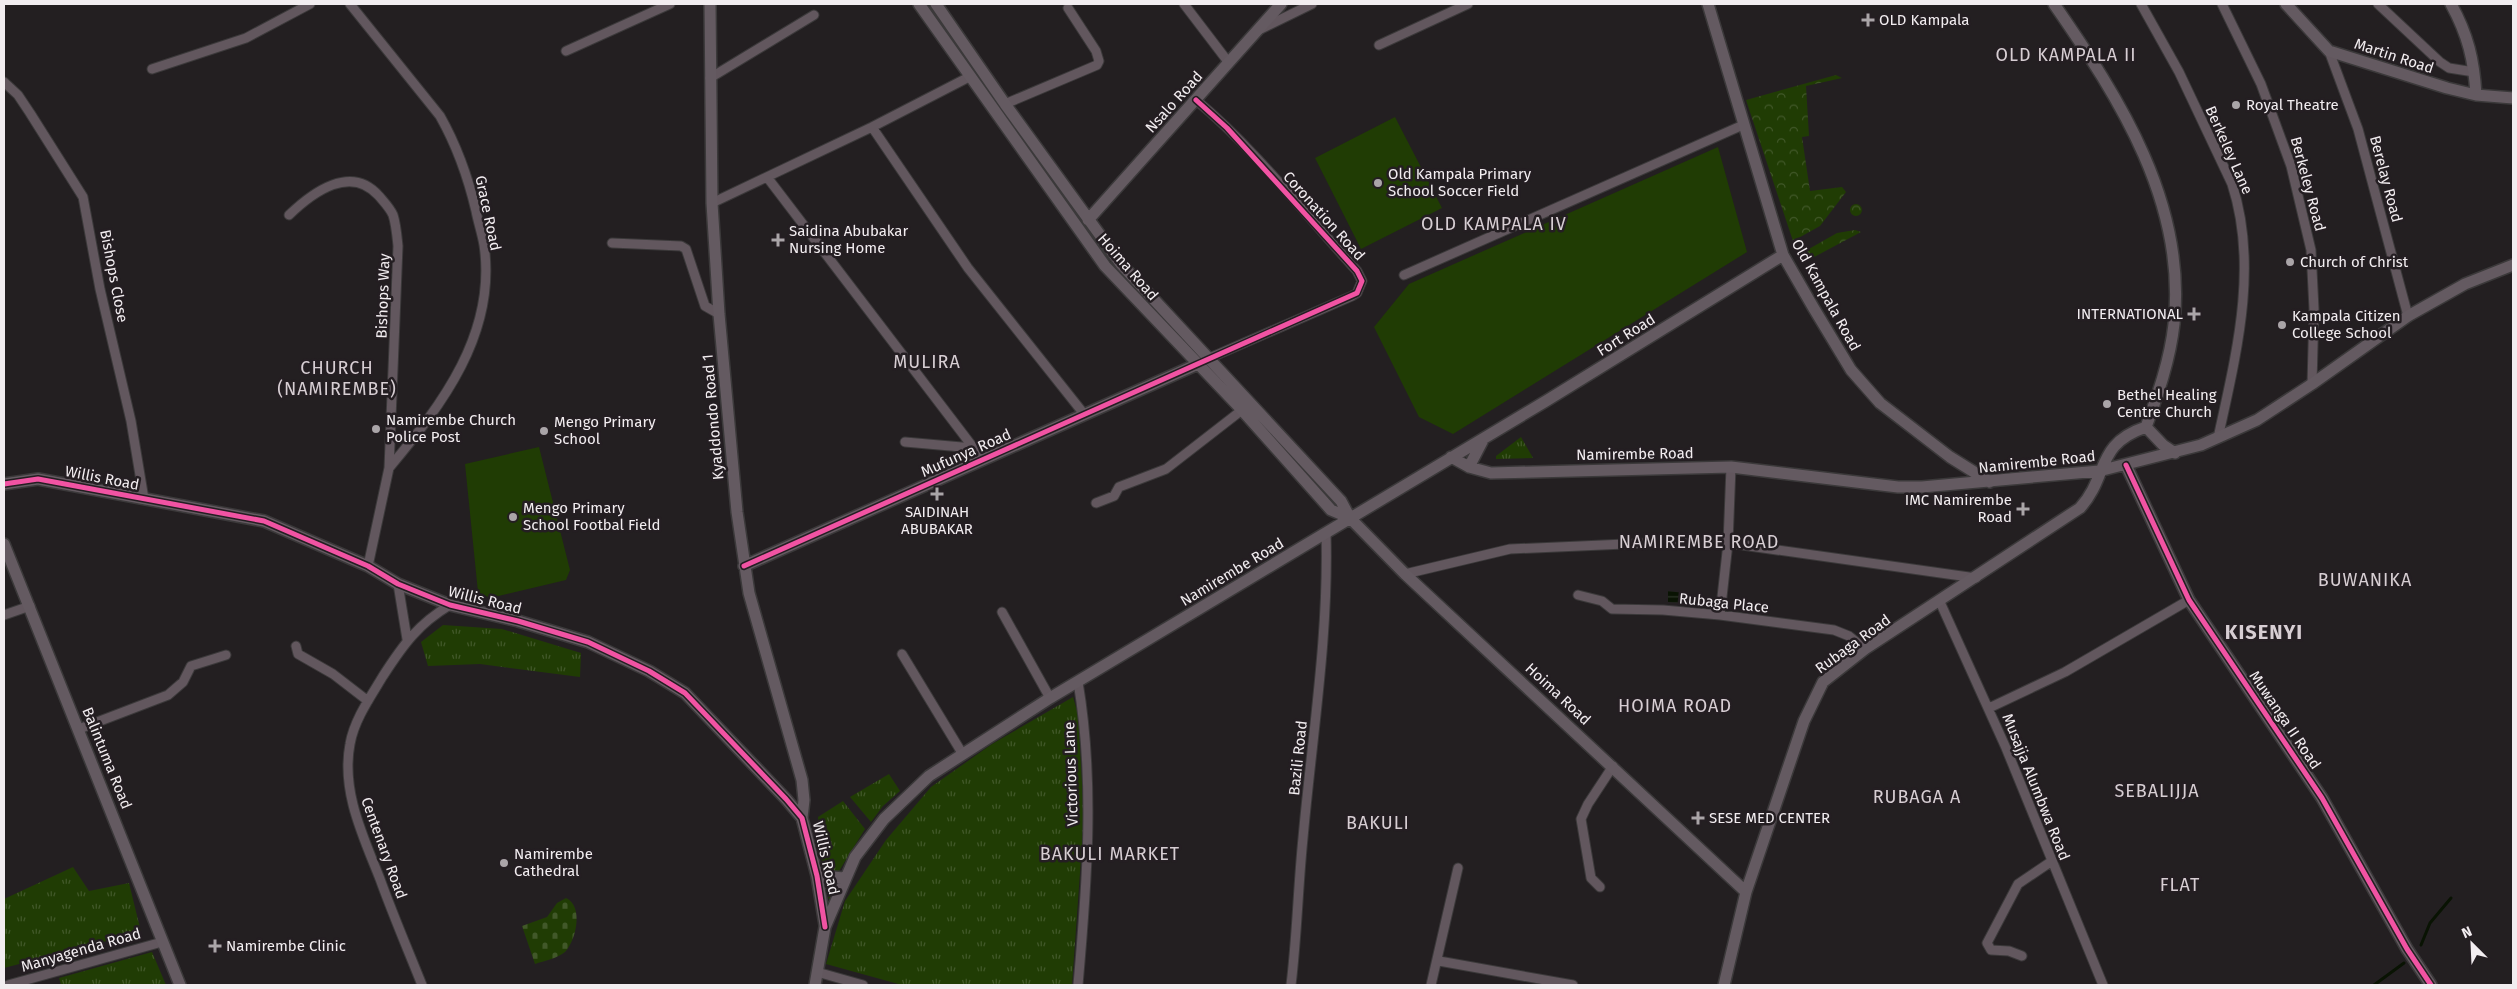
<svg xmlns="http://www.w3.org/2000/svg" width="2517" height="989" viewBox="0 0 2517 989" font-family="'Fira Sans',sans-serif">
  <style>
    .grass { fill: url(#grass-tufts) }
    .forest { fill: url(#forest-crowns) }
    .cemetery { fill: url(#cemetery-stones) }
    .pitch { fill: #203c04 }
    .water { fill: url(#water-rules) }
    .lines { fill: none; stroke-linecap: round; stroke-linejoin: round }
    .stream { stroke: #091303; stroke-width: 3 }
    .street-casing { stroke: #3b393a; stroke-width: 11 }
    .secondary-casing { stroke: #3b393a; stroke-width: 14 }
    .street { stroke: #62575e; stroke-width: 9 }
    .secondary { stroke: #645a61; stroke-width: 11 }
    .cycleway-casing { stroke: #241e22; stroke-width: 8 }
    .cycleway { stroke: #f153a3; stroke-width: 5 }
    .poi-dot { fill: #aaa5a8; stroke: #241e22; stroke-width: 2 }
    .labels { text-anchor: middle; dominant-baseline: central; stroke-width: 5; stroke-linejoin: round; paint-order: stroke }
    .poi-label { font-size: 15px; fill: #f2edf0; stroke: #241e22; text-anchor: start }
    .street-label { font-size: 15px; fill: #f2edf0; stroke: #241e22 }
    .quarter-label { font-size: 18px; letter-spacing: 1px; fill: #d7ced3; stroke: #241e22 }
    .district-label { font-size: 20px; font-weight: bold; letter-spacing: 1px; fill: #d7ced3; stroke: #241e22 }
  </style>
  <defs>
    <pattern id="grass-tufts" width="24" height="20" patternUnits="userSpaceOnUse" patternTransform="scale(1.25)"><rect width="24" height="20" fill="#203c04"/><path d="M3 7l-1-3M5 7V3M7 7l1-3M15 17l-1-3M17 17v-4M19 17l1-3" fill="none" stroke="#415829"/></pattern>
    <pattern id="forest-crowns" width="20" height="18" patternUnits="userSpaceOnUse" patternTransform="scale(1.25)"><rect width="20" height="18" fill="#203c04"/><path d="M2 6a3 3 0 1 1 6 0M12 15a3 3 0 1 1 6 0" fill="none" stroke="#415829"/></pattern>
    <pattern id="cemetery-stones" width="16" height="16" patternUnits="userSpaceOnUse" patternTransform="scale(1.25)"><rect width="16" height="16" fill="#203c04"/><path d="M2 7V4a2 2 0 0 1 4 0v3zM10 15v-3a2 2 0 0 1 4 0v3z" fill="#415829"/></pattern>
    <pattern id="water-rules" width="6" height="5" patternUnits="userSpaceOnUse" patternTransform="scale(1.25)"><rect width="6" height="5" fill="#091303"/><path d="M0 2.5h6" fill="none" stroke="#2d3628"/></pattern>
  </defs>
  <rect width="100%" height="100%" fill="#231f21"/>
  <path class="grass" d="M1521,437L1533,458L1496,459V456Z
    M443,625L502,629L581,653L580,677L480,664L428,666L421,642Z
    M1073,697L1078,714L1084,816L1072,985H902L826,964L845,901L886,840L931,787L992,744Z
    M889,774L900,791L883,806L871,822L850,797Z
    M843,801L865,829L839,871L830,872L822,863L818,817Z
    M73,867L89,891L129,883L141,932L4,968V899Z
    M825,882H837L829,900Z
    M152,952L166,985H61L59,978Z"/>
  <path class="forest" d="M1836,75L1842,78L1806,86L1809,136L1802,137L1810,191L1842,187L1846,192L1820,226L1793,241L1746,100Z
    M1850 210a6 6 0 1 1 12 0a6 6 0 1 1-12 0Z
    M1855,230L1861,232L1803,263L1800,254L1837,233Z"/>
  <path class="cemetery" d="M566,898C584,906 576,941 565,952C558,958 544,961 535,964L522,926L547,917L557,903Z"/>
  <path class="pitch" d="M1395,117L1442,208L1361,249L1315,158Z
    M1718,147L1747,252L1453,434L1419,417L1374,327L1409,284Z
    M539,447L570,570L566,580L490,598L478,592L465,464Z"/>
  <path class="water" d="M1668,591L1684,593V603L1668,602Z"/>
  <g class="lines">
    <path class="stream" d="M2421,945L2430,923L2451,898
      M2374,985L2404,963"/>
    <g class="street-casing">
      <path id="street" d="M350,4L440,116C457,146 468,177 476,211C478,222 482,233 484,245C497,333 442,405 389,468
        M1184,4L1229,63
        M2141,4L2179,72L2232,184C2259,267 2236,355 2218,438
        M2222,4L2261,84L2291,166L2311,250L2314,309L2312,384
        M2378,4L2440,62L2449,68L2474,72
        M1261,29L1312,4
        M1379,45L1468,4
        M566,51L670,4
        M2329,51L2358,129L2408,316
        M152,69L246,38L310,4
        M710,78L814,15
        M4,82L18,95L30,113L83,197L100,289L131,421L144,499
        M1196,100C1254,148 1306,215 1357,271L1362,281L1357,293L1352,296L1205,360
        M1005,104L1097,65L1099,61L1096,51L1068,8
        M872,127L968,268L1084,414
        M767,177L982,459
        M712,203L872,127L971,76
        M289,215C313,192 351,164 379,196C384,202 390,208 393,215C396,224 397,236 398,246L389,468L368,566
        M612,243L681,246L686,249L705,306L719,314
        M1404,275L1743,125
        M905,442L973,448
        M1096,503L1114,496L1119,487L1166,469L1242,410
        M1405,574L1510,549L1670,542L1728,543L1976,578
        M398,584L407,639
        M1578,595L1602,601L1612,609L1663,610L1720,615L1834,630L1849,636L1865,649
        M1940,602L2006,748L2103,985
        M1002,612L1050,698
        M4,615L30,606
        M1720,615L1728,543L1731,467
        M296,646L298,654L333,674L368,701
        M902,654L962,753
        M1078,682C1095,782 1087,884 1078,985
        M1989,708L2065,672L2189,600
        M79,729L168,695L183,682L191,666L226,655
        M1600,887L1591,878L1581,819L1588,804L1613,766
        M2022,956L2009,951L1991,950L1987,943L2018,884L2052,861
        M1439,961L1573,985
        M817,972L863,985
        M8,985L162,942
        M422,985C408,950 393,915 380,879C363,836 341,791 350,744C354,720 371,696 383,676C403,645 418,624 450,605
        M1291,985C1297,936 1298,887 1303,838C1312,737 1329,635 1326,533
        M1431,985L1458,868"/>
    </g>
    <g class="secondary-casing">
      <path id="secondary" d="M710,4L712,203L719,314L737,512L749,593L802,780L804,800L802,818
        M919,4L1105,266L1242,410L1331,510L1350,518L1405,574L1746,892
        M936,4L1005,104L1121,264L1341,501L1350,518
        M1708,4L1783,255L1813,307L1851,370L1880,403L1950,457L1990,482
        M2054,4C2120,99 2187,204 2174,324C2170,360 2158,394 2146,427
        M2286,4L2329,51L2447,88L2476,95L2513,98
        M2451,4C2468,35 2474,60 2476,95
        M1088,220L1281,4
        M2146,427L2163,445L2175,453
        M1451,457L1469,467L1491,473L1731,467L1898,487H1922L2099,471L2201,445L2257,420L2312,384L2408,316L2465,284L2513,265
        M2126,465L2189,600L2322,798L2407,949L2431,985
        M1469,467L1484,438
        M4,484L38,479L264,521L368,566L398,584L450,605L518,621L588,642L649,671L685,693L786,799L802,818L817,876L825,925
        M4,544L180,985
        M744,566L1198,364
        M817,876L845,878
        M815,985L825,927L855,857L884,819L929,776L1050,698L1546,401L1783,255
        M1724,985L1746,892L1804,721L1823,682L1865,649L2080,508C2109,476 2095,444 2146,427"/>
    </g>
    <use href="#street" class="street"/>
    <use href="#secondary" class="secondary"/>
    <g class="cycleway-casing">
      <path id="cycleway" d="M2126,465L2189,600L2322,798L2407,949L2431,985
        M4,484L38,479L264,521L368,566L398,584L450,605L518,621L588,642L649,671L685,693L786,799L802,818L817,876L825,927
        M744,566L1357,293L1362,281L1357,271L1227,128L1196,100"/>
    </g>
    <use href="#cycleway" class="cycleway"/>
  </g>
  <g class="poi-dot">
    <path d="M1865.5 12.5h5v5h5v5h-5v5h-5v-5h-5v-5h5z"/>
    <circle cx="2236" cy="105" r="5"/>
    <circle cx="1378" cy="183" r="5"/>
    <path d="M775.5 232.5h5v5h5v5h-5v5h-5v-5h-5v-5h5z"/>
    <circle cx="2290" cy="262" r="5"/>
    <path d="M2191.5 306.5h5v5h5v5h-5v5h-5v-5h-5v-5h5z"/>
    <circle cx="2282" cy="325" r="5"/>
    <circle cx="2107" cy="404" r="5"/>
    <circle cx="376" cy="429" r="5"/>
    <circle cx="544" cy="431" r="5"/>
    <path d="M934.5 486.5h5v5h5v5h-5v5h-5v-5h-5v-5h5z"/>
    <path d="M2020.5 501.5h5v5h5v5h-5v5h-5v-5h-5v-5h5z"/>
    <circle cx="513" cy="517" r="5"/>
    <path d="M1695.5 810.5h5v5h5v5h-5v5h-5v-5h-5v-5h5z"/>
    <circle cx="504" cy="863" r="5"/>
    <path d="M212.5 938.5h5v5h5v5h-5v5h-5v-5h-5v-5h5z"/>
  </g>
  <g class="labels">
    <g class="poi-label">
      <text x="1879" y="20">OLD Kampala</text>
      <text x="2246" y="105">Royal Theatre</text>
      <text x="1388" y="174">Old Kampala Primary<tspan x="1388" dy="17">School Soccer Field</tspan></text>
      <text x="789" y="231">Saidina Abubakar<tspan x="789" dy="17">Nursing Home</tspan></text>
      <text x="2300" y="262">Church of Christ</text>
      <text x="2183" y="314" text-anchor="end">INTERNATIONAL</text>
      <text x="2292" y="316">Kampala Citizen<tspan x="2292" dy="17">College School</tspan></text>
      <text x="2117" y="395">Bethel Healing<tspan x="2117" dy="17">Centre Church</tspan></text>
      <text x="386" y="420">Namirembe Church<tspan x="386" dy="17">Police Post</tspan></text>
      <text x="554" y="422">Mengo Primary<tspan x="554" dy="17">School</tspan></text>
      <text x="2012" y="500" text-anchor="end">IMC Namirembe<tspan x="2012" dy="17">Road</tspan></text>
      <text x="523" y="508">Mengo Primary<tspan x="523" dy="17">School Footbal Field</tspan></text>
      <text x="937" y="512" text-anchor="middle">SAIDINAH<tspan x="937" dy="17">ABUBAKAR</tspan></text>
      <text x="1709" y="818">SESE MED CENTER</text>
      <text x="514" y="854">Namirembe<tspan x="514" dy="17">Cathedral</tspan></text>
      <text x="226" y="946">Namirembe Clinic</text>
    </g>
    <g class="street-label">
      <text transform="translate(2394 56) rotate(18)">Martin Road</text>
      <text transform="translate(1174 102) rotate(-48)">Nsalo Road</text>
      <text transform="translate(2229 150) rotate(66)">Berkeley Lane</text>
      <text transform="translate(2386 179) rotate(75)">Berelay Road</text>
      <text transform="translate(2308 184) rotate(75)">Berkeley Road</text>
      <text transform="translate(488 213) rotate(78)">Grace Road</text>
      <text transform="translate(1324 216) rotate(48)">Coronation Road</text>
      <text transform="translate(1128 267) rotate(49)">Hoima Road</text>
      <text transform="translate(114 276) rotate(79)">Bishops Close</text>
      <text transform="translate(1826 295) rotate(61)">Old Kampala Road</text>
      <text transform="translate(383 296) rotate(-88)">Bishops Way</text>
      <text transform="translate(1626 335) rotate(-32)">Fort Road</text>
      <text transform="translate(713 417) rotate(-95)">Kyaddondo Road 1</text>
      <text transform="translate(966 453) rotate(-24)">Mufunya Road</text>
      <text transform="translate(1635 454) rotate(-1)">Namirembe Road</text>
      <text transform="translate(2037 462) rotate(-6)">Namirembe Road</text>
      <text transform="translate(102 478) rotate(11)">Willis Road</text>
      <text transform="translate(1232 572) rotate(-31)">Namirembe Road</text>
      <text transform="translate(485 600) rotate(14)">Willis Road</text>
      <text transform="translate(1724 603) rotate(6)">Rubaga Place</text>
      <text transform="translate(1853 644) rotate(-36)">Rubaga Road</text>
      <text transform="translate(1558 694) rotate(43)">Hoima Road</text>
      <text transform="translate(2285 720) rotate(56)">Muwanga II Road</text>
      <text transform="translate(107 758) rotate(68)">Balintuma Road</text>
      <text transform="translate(1298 758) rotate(-84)">Bazili Road</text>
      <text transform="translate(1071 774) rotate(-92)">Victorious Lane</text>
      <text transform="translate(2036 787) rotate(68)">Musajja Alumbwa Road</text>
      <text transform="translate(384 848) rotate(70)">Centenary Road</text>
      <text transform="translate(826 858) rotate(77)">Willis Road</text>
      <text transform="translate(81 950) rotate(-16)">Manyagenda Road</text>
    </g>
    <g class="quarter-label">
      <text x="2066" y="55">OLD KAMPALA II</text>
      <text x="1494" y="224">OLD KAMPALA IV</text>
      <text x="927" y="362">MULIRA</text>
      <text x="337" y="368">CHURCH<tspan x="337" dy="21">(NAMIREMBE)</tspan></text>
      <text x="1699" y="542">NAMIREMBE ROAD</text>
      <text x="2365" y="580">BUWANIKA</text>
      <text x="1675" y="706">HOIMA ROAD</text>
      <text x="2157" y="791">SEBALIJJA</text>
      <text x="1917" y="797">RUBAGA A</text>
      <text x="1378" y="823">BAKULI</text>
      <text x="1110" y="854">BAKULI MARKET</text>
      <text x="2180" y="885">FLAT</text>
    </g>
    <g class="district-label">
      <text x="2264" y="632">KISENYI</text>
    </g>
  </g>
  <rect width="2517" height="989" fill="none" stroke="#f2edf0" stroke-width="10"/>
  <g transform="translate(2472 944) rotate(336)" stroke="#241e22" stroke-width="4" paint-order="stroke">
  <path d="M0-4L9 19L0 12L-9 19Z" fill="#f2edf0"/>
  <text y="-8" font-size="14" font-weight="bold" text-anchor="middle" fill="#f2edf0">N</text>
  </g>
</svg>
